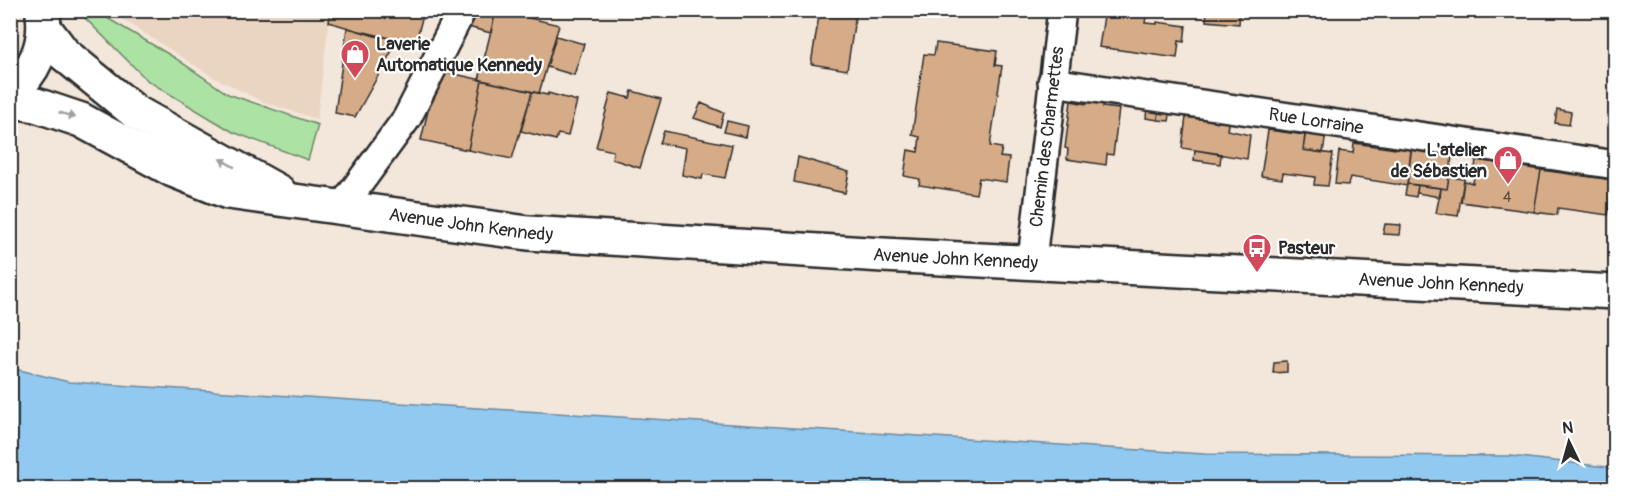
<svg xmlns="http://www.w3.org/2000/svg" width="1626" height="499" viewBox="0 0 1626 499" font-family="Pangolin,sans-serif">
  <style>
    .built { fill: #ead4c2 }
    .grass { fill: #ace2a4; stroke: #6c8668; stroke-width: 1.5 }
    .water { fill: #92c9f0; stroke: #698aa1; stroke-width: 1.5 }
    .building { fill: #d6ab87; stroke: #2b2b2b; stroke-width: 1.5 }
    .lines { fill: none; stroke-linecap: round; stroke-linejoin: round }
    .street-casing { stroke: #2b2b2b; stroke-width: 32 }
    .secondary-casing { stroke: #2b2b2b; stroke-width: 38 }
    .street { stroke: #fff; stroke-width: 27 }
    .secondary { stroke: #fff; stroke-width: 33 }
    .oneway { fill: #a0a0a0 }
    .labels { text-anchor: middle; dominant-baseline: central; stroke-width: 4.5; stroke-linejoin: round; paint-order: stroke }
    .number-label { font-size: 15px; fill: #564b42 }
    .poi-label { font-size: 18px; font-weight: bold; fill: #2b2b2b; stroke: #fff; text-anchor: start }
    .street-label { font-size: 18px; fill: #2b2b2b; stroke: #fff }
  </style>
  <rect width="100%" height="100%" fill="#f3e6db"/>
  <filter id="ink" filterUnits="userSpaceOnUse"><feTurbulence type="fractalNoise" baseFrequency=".0167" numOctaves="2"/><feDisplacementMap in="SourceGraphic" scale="12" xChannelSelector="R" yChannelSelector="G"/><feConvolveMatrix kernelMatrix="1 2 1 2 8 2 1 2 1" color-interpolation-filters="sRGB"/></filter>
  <g filter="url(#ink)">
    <path class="built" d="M110,11H330L317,119L264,102L213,77Z"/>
    <path class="grass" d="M78,11L97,12L175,58L228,94L318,125L308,160L233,132L148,81Z"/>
    <path class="water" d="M11,368L69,382L1204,454L1511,456L1615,468V488H11Z"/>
    <path class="building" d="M331,10H406L423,15L416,41L375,36L329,22Z
      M472,10H496L491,33L464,26Z
      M496,10L559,25L539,93L479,80Z
      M820,10L856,12L847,70L811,64Z
      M1105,10L1147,11L1145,23L1157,24V22L1186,26L1184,42L1179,41L1177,58L1099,47Z
      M1207,10H1240L1239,24L1206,21Z
      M347,28L398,40L355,117L335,113Z
      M556,36L584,44L574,75L547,67Z
      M936,43L997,51L995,65L1002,66L990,146L1002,148L1000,157L1009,158L1006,182L979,178L976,194L919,185L920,179L904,176L908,150L918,152L920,137L912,135L924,54L934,55Z
      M441,71L482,80L468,150L421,140L431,98Z
      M482,80L532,92L512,159L468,150Z
      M632,91L661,99L640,168L612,159L613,151L596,147L611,93L630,98Z
      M532,92L548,95V93L577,101L568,136L558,134L556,140L521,131Z
      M1088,98L1103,101V107L1119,109L1113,155L1107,154L1106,165L1067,159L1068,149L1065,148L1071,101L1087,104Z
      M701,103L724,113L720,127L694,118Z
      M1147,106L1159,108L1158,120L1146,118Z
      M1159,108L1171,109L1169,121L1158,120Z
      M1557,109L1571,112L1569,125L1555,123Z
      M1199,114L1229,119L1227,130L1250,135L1247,159L1182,148L1186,117L1199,119Z
      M727,121L748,126L746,137L724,132Z
      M1268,130L1305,135L1303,150L1333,154L1328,186L1314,185L1315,177L1283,173L1282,179L1261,176Z
      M1306,130L1326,133L1323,153L1303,150Z
      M664,131L732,145L725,178L703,174L702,179L682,175L686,148L660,143Z
      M1354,143L1395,149L1396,143L1412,145L1407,186L1350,177L1348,185L1335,184L1339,151L1353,153Z
      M1195,150L1221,154L1220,164L1194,160Z
      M1411,150L1452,157L1447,189L1407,184Z
      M798,157L849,172L845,193L794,182Z
      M1476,160L1541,170L1534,212L1461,202L1464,181L1473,183Z
      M1541,170L1613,180L1608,215L1558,208L1557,215L1534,212Z
      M1449,177L1464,179L1458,216L1436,213L1441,188L1447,189Z
      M1407,184L1418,185L1416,197L1405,195Z
      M1418,185L1441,188L1440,197L1417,193Z
      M1385,224L1401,225L1400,235L1383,234Z
      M1287,361V372L1273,373L1274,362Z"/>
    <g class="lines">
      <g class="street-casing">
        <g id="street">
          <path id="s1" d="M1052,82L1616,165"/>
          <path d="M341,208L407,118L462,10"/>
          <path id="s2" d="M1033,262L1034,242L1062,10"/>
        </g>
      </g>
      <g class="secondary-casing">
        <g id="secondary">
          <path d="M45,29L64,54L135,112L279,192"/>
          <path d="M10,92C34,74 47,44 43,15"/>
          <path id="s3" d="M10,100L36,105L81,120L173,170L228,192L528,233L883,255L1616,292"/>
        </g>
      </g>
      <use href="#street" class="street"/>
      <use href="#secondary" class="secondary"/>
    </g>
    <defs><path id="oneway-solid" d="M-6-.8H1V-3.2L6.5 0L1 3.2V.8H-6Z" transform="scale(1.5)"/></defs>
    <g class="oneway">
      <use href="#oneway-solid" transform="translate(67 115) rotate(19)"/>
      <use href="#oneway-solid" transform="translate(227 163) rotate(-151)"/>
    </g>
  </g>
  <defs>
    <g id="shop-pin" transform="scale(1.5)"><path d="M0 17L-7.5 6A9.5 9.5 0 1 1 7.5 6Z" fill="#d1495b" stroke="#fff"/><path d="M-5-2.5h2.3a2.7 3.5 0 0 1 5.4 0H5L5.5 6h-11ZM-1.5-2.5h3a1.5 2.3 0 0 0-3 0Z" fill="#fff"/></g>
    <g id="bus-pin" transform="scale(1.5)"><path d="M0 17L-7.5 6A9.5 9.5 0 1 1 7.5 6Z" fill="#d1495b" stroke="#fff"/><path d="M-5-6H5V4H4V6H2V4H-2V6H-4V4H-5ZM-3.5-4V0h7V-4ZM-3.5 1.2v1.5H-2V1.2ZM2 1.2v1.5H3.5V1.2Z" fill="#fff"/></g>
  </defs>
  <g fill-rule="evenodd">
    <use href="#shop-pin" x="355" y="54"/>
    <use href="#shop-pin" x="1508" y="160"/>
    <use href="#bus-pin" x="1257" y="248"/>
  </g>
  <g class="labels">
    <g class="number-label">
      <text x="1507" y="197">4</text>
    </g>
    <g class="poi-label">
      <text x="376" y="44">Laverie<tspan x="376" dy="21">Automatique Kennedy</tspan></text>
      <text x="1487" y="150" text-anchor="end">L'atelier<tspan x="1487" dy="21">de Sébastien</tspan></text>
      <text x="1278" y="248">Pasteur</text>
    </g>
    <g class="street-label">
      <text stroke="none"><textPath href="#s1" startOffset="267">Rue Lorraine</textPath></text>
      <text stroke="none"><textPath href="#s2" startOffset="126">Chemin des Charmettes</textPath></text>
      <text stroke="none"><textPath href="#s3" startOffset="483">Avenue John Kennedy</textPath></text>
      <text stroke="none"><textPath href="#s3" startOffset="969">Avenue John Kennedy</textPath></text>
      <text stroke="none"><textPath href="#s3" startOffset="1455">Avenue John Kennedy</textPath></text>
    </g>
  </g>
  <rect width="1626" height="499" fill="none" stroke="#fff" stroke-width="36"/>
  <rect x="18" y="18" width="1590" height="463" fill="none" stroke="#2b2b2b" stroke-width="2" filter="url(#ink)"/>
  <g transform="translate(1569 442) rotate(355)" stroke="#ffffff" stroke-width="4.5" paint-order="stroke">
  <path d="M0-4.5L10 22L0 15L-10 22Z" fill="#2b2b2b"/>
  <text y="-9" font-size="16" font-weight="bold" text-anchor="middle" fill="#2b2b2b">N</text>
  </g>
</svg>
